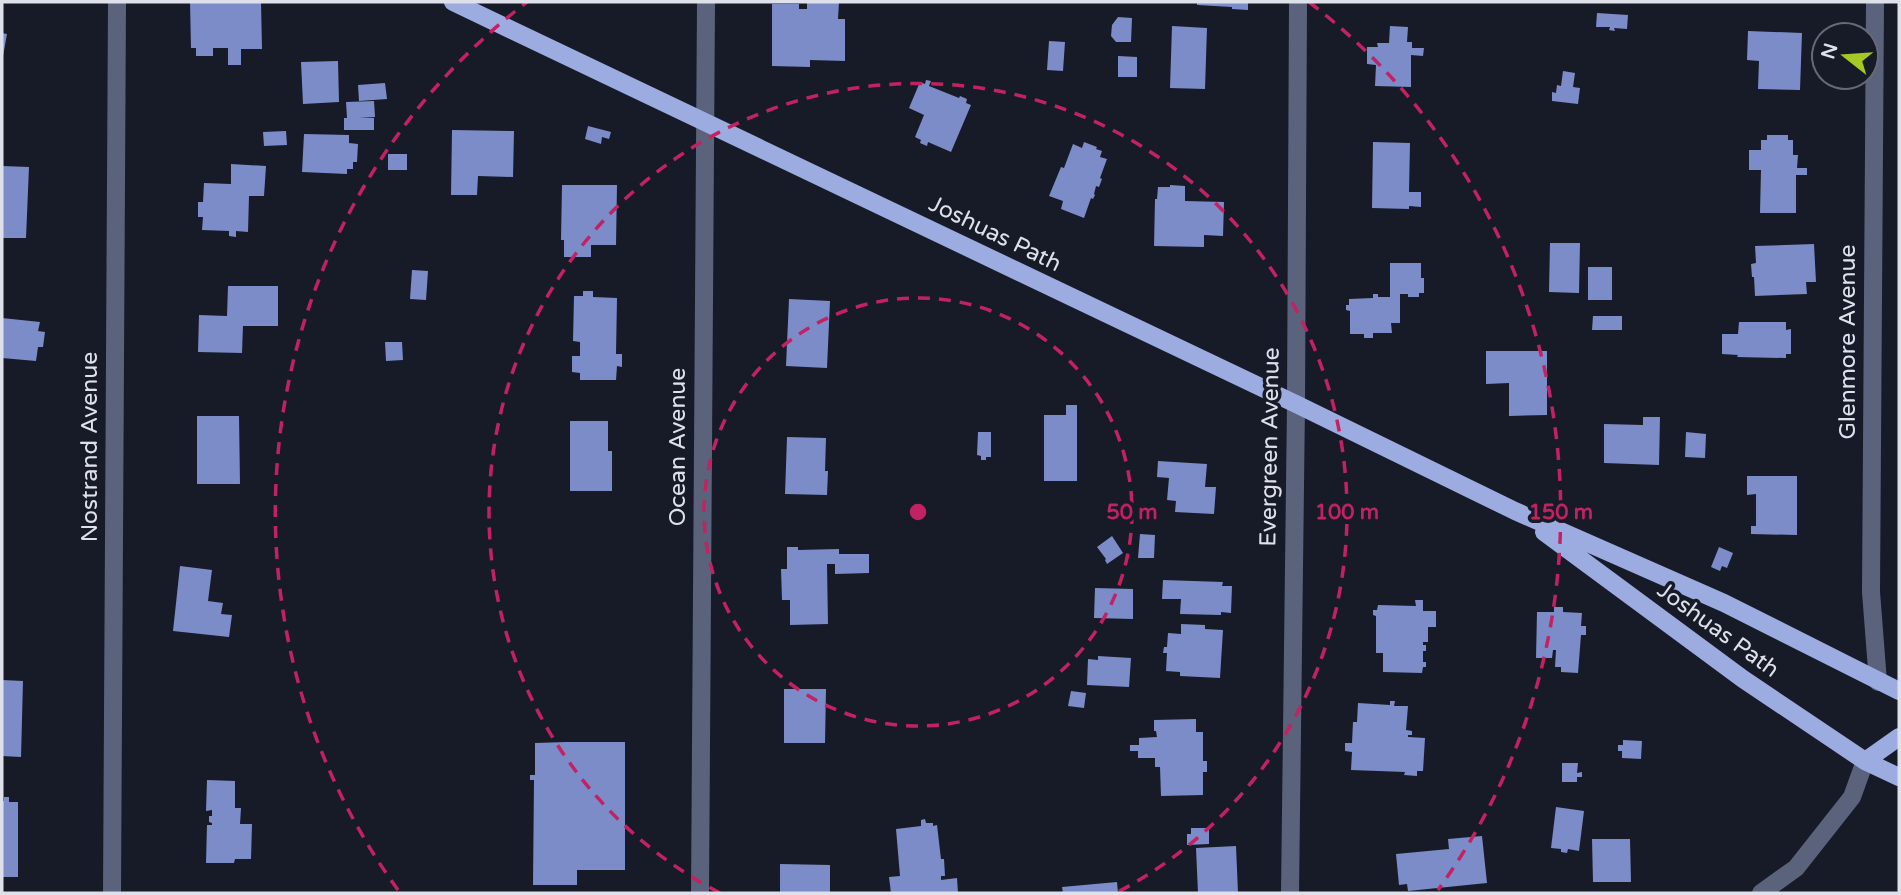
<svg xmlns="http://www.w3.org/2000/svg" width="1901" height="895" viewBox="0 0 1901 895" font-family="'Varela Round',sans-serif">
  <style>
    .building { fill: #7c8cc9 }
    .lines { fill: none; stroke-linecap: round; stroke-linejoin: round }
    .minor { stroke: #5b637c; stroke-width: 18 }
    .tertiary { stroke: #5b637c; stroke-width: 18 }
    .primary { stroke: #9cace1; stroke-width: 18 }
    .ring { fill: none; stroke: #c32262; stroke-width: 3.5; stroke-dasharray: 12 9 }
    .labels { text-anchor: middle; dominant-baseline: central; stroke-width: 7; stroke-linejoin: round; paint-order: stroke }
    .street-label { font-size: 23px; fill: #dee1ea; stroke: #171b27 }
    .centre { fill: #c32262; stroke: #171b27; stroke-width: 3.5 }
    .ring-label { font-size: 21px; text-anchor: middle; font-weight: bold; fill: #c32262; stroke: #171b27; stroke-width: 7; stroke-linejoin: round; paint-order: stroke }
  </style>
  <rect width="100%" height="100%" fill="#171b27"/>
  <path class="building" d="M190,2H261L262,49H241V65H228V48H213V56H196V48H191Z
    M807,2H839L838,19H845V61L810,60V67L772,66V4H799V9H807Z
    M1197,2H1248V10L1232,9V7L1197,5Z
    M1597,13L1628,15L1627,29L1614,28L1615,31L1609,30L1610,27H1596Z
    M1118,17L1132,18L1131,42H1116L1111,36L1112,25Z
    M1172,26L1207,28L1205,89L1170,88Z
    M1390,26L1408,27L1407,42H1412V48H1424L1423,56L1411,55V87L1375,86L1376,65L1367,64V47H1378L1377,43H1389Z
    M1748,31L1802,33L1800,90L1758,89L1759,61L1747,60Z
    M2,33L7,34L3,56H2Z
    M1049,41L1065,42L1063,71L1047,70Z
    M1118,56L1137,57V77H1118Z
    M338,61L339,102L303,104L301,62Z
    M1563,71L1575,73L1573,87L1580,88L1578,104L1552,101V92L1556,93L1557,85L1561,86Z
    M926,80L931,81L929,86L959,98L960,96L967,99L966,103L971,105L951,152L928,142L927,146L920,143L921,140L915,137L924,115L909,108L920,82L925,84Z
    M385,83L387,99L359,101L358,85Z
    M374,101L375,117L359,118H374V130H344V118H347L346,102Z
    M588,126L611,132L609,139L602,137L601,144L585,139Z
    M452,130L514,131L513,177L478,176L477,195H451Z
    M286,131L287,145L264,146L263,132Z
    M304,134L349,135V143L358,144L357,162H353V169H347V174L302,172Z
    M1767,135H1788V140H1793V155H1798L1797,168H1807V175H1796V213H1760L1761,170H1749V150H1761V140H1767Z
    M1084,142L1097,147L1096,149L1102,151L1100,157L1107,159L1100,178L1102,179L1099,187L1096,186L1094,194L1095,195L1093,199L1091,198L1084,218L1061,209L1063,201L1049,196L1061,167L1064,168L1073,144L1082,148Z
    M1373,142L1410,143L1409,192H1421V207L1409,206V209L1372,208Z
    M388,154H407V170H388Z
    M231,164L266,166L264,196H249L248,232L236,231V237L229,236V231L202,230L203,217H198V202H203L204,183L231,184Z
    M2,166L29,167L26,238H2Z
    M562,185H617L616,245H591V257H564V240H561Z
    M1170,185L1185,186V201L1224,202L1223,236L1204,235V247L1154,246L1155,199H1157L1158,187H1170Z
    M1550,243H1580L1579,293L1549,292Z
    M1814,244L1816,282H1806L1807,294L1755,296L1754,277H1752L1751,264L1756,263L1755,246Z
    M1390,263H1421V278H1424V293H1419V297H1408V294H1400V323H1391L1392,333H1373V338H1364V334H1350V311L1346,310V305H1349V299L1373,298V294H1378V297H1390Z
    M1588,267H1612V300H1588Z
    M412,270L428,271L426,300L410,299Z
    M228,286H278V326H243L242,353L198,352L199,315L227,316Z
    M583,291H593V297L617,298L616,354H622V367L617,366L616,380H580V373L572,372V356H580V342L573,341L574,296H583Z
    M789,299L830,301L827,368L786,366Z
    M1593,316H1622V330H1592Z
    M2,318L40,322L38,331L45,332L43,347H38L36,361L2,358Z
    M1739,322H1786V330L1791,329V354H1786V358L1737,357L1738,355L1722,354V334H1738Z
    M385,342H402L403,360L386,361Z
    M1486,351H1547V415L1509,416V383L1486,384Z
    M1066,405H1077V481H1044V415H1066Z
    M197,416H239L240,484H197Z
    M1643,417H1660L1659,465L1604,463V424L1643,425Z
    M570,421H608V451H612V491H570Z
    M978,432H991V457H986V460H981V456L977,455Z
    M1686,432L1706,434L1705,458L1685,457Z
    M787,437L826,438L825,471H828L827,495L785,494Z
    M1158,461L1207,464L1205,487H1216L1214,514L1175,512L1176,501L1167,500L1169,478L1157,477Z
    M1747,476H1797V535L1751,534V526H1756V494L1747,495Z
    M1140,534L1155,535L1154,558H1138Z
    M1112,536L1123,553L1107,564L1105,560L1106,559L1097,547Z
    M787,547H798V550L839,549V554H869V573L835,574V564H827L828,624L790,625V600H782L781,569H787Z
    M1719,547L1733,553L1727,568L1722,566L1720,571L1711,567Z
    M180,566L212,570L208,601L223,603L221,614L232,615L229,637L173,631Z
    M1163,580L1223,582L1222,586H1232L1231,613L1221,612V615L1180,614L1181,599H1162Z
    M1095,588L1133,589V619L1094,618Z
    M1415,600H1423V611H1436V627H1428V642H1423V645H1426V651H1423V662H1426V667H1423L1422,673L1383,672V653H1376V616L1373,615V610H1377L1378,605L1416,606Z
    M1554,607H1563V612L1582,613L1581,626H1586V635H1581L1578,673L1561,672V667H1555L1556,650H1553L1552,658H1536L1537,612H1554Z
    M1181,624L1205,625V629L1223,630L1220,678L1180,676V672L1166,671L1167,653H1163L1164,647H1167L1168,633L1181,634Z
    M1098,656L1131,658L1129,687L1087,685L1088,659L1098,660Z
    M2,680L23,681L21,757L2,756Z
    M784,689H826L825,743H784Z
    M1071,691L1086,693L1084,708L1068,706Z
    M1390,701H1395L1394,706H1408L1406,730L1412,731V735H1408V737L1425,738L1423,771H1417V776L1404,775L1405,772L1351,770L1352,752L1345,751V743H1352L1353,722H1357L1358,703L1390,705Z
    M1196,719V732H1203V761H1207V772H1203V795L1161,796L1160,767H1155V758H1138V751H1130V745H1139V738L1157,737L1156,731H1154V720Z
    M1623,740L1642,741L1641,759L1622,758V751H1618V745H1623Z
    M566,742H625V870H577V885H533L534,780H530V775H535V743Z
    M1562,763H1578L1577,773L1582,772V777H1577V782H1562Z
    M207,780L235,781V808H241L240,824H252L251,859H235L234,863H206L207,825H212V823L209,822V816H212V810L206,811Z
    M4,797H9V802H18V877H2V801H4Z
    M1556,807L1584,811L1579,851L1568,849L1567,853L1561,852V849L1551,848Z
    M925,819L926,823H933V826L937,825L941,859H944L945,876H941V880L957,878L958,893H891L889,877L900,876L896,829L921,826V820Z
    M1191,828H1209V844L1187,845V834H1191Z
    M1482,836L1487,883L1408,891L1407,884L1399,885L1396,854L1449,849L1448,839Z
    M1592,839H1630L1631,882H1593Z
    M1236,846L1238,893H1198L1196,848Z
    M780,864L830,865V893H780Z
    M1117,882L1118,893H1063L1062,887Z"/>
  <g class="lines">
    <path class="minor" d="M1875,2L1871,592L1878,682
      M112,893L117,2
      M700,893L706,2
      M1290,893L1296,404L1298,2"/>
    <path class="tertiary" d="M1761,893L1796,868L1852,797L1865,761"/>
    <path class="primary" d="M453,2L1296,404L1515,511L1724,603L1899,691
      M1544,532L1743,679L1865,761L1899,777
      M1865,761L1899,737"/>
  </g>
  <g class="ring">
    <circle cx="918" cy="512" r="214"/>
    <path d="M720 893A429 429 0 1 1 1116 893"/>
    <path d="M398 890A643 643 0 0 1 527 2M1309 2A643 643 0 0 1 1438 890"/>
  </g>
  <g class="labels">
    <g class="street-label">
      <text transform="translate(995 234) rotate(26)">Joshuas Path</text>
      <text transform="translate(1848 342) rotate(-90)">Glenmore Avenue</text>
      <text transform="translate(90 447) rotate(-90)">Nostrand Avenue</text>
      <text transform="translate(678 447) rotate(-90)">Ocean Avenue</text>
      <text transform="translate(1270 447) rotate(-89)">Evergreen Avenue</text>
      <text transform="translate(1718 630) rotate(36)">Joshuas Path</text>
    </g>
  </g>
  <circle cx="918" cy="512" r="10" class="centre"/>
  <g class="ring-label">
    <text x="1132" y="519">50 m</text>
    <text x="1347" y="519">100 m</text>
    <text x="1561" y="519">150 m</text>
  </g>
  <rect width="1901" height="895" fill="none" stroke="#dee1ea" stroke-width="7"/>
  <g transform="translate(1845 56) rotate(287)"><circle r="33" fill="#171b27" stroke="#676a75" stroke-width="2"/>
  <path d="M0-5L12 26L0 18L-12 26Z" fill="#a4c824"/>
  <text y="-10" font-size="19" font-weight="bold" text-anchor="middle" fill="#dee1ea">N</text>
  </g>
</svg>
